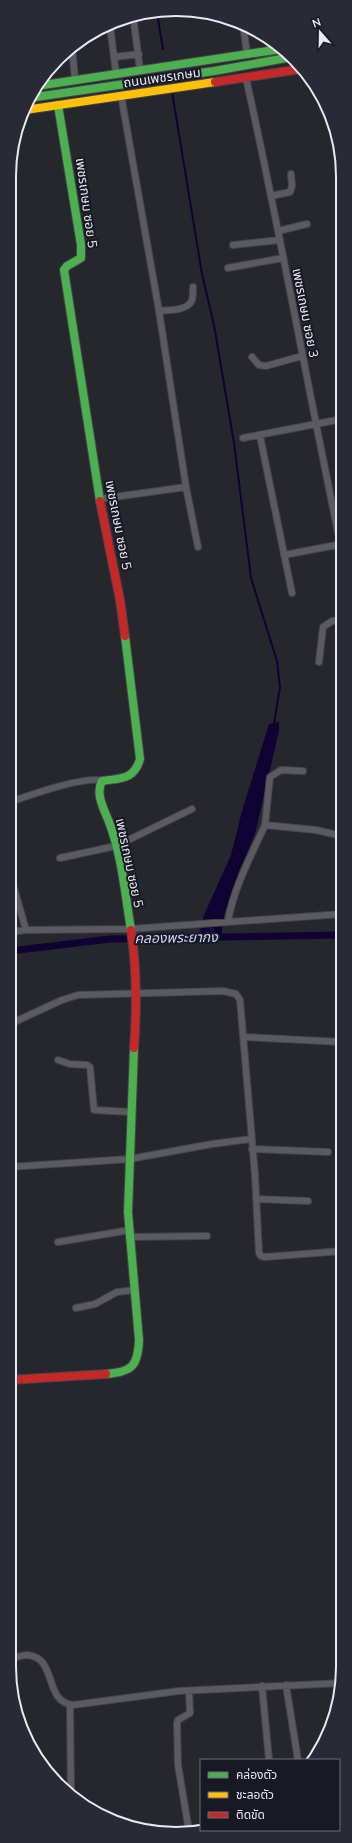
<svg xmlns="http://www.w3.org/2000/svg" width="352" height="1843" viewBox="0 0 352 1843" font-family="'Nunito Sans','Noto Sans Thai',sans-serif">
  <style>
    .water { fill: #0f0333 }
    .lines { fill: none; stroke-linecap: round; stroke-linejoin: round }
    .stream { stroke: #0f0333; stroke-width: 2 }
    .canal { stroke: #0f0333; stroke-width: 7 }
    .street-casing { stroke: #434349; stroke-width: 8 }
    .fast-casing { stroke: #434349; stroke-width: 10 }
    .slow-casing { stroke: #434349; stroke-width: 10 }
    .jam-casing { stroke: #434349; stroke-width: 10 }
    .street { stroke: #5a5a60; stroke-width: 6 }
    .fast { stroke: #4caf50; stroke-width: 8 }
    .slow { stroke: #ffc107; stroke-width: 8 }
    .jam { stroke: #c62828; stroke-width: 8 }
    .labels { text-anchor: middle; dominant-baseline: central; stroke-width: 4; stroke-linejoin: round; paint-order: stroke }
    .street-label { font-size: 13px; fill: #e9e9f2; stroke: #191926 }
    .water-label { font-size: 14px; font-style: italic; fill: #d0d1fd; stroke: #191926 }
    .rim { fill: none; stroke: #e9e9f2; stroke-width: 2 }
  </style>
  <rect width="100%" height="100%" fill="#26262d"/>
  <path class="water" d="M279,722V731L255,834L239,871L224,915L221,937L198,938L204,915L231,855L242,811L269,724Z"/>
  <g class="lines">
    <path class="stream" d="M157,13L163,49
      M172,92L202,274L214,325L234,443L251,578L277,661L280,687L274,724"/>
    <path class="canal" d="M10,951L110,939L342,935"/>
    <g class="street-casing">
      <path id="street" d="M133,15L140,70
        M243,24L247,54
        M110,26L116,73
        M72,46L75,80
        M115,57L139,54
        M246,78C281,236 309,394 342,552
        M121,95L159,311L186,487L198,547
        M271,196L290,192L292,186L291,174
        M342,200H343
        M278,231L307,224
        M233,245L280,240
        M228,268L283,258
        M159,311C168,310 188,311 192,300C193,297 193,291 193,287
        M252,357L259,365L266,366L302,356
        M260,436L292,593
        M243,438L342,419
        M100,499L186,487
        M284,555L342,544
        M319,662L323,627L332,621L342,620
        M340,725H342
        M303,771L281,770L270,777L265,825L316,830L342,836
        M10,802C27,796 87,775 102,781
        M60,858L116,846L192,809
        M10,874L26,930L130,929L342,914
        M228,921C234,887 251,856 265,825
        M10,932L26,930
        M10,1024L62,1000L78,995L223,991L236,994L240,1000L255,1175L259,1253L261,1256L265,1257L342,1251
        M244,1037L342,1042
        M58,1060L70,1064L87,1065L90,1067L94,1110L131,1112
        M252,1149L328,1152
        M9,1167L130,1159L212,1144L251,1139
        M256,1199L308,1201
        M129,1237L207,1236
        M58,1242L130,1230
        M76,1308L95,1304L117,1292L135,1290
        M9,1659C14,1658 22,1655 27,1655C58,1657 43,1702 73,1705L179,1691L342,1683
        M286,1685L298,1760
        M262,1686L269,1760
        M189,1691L190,1713L178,1720L177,1723L178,1765L189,1831
        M70,1705L71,1794"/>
    </g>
    <g class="fast-casing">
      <path id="fast" d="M37,86L281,49
        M29,98L214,71L292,57
        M58,105L81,245V258L67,266L64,270L100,501
        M125,636L140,759C134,780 121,778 102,781C95,794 104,809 109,822C122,856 125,894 131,930
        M106,1374C132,1372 138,1366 139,1340L128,1212L134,1048"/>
    </g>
    <g class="slow-casing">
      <path id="slow" d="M25,110L215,82"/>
    </g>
    <g class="jam-casing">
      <path id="jam" d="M215,82L301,69
        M100,501L120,600L125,636
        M131,930C137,970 137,1008 134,1048
        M9,1380L106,1374"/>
    </g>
    <use href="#street" class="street"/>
    <use href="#fast" class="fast"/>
    <use href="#slow" class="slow"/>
    <use href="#jam" class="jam"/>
  </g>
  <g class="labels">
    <g class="street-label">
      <text transform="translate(162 78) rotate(-8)">ถนนเพชรเกษม</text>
      <text transform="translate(86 203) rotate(82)">เพชรเกษม ซอย 5</text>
      <text transform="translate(305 313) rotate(79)">เพชรเกษม ซอย 3</text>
      <text transform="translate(118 525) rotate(79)">เพชรเกษม ซอย 5</text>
      <text transform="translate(129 863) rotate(78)">เพชรเกษม ซอย 5</text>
    </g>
    <g class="water-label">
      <text transform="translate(176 938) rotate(-1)">คลองพระยากง</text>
    </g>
  </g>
  <path d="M0 0H352V1843H0ZM176 16H176A160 160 0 0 1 336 176V1667A160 160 0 0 1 176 1827H176A160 160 0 0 1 16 1667V176A160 160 0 0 1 176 16Z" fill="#2a2a36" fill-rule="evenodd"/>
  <path class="rim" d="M176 16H176A160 160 0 0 1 336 176V1667A160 160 0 0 1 176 1827H176A160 160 0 0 1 16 1667V176A160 160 0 0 1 176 16Z"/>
  <rect x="200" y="1759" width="140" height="72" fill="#191926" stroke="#6c6c78"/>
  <rect x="208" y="1772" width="20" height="6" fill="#4caf50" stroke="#6c6c78"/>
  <text x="236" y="1779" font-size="12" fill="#e9e9f2">คล่องตัว</text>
  <rect x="208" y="1792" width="20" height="6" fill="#ffc107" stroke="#6c6c78"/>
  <text x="236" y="1799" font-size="12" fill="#e9e9f2">ชะลอตัว</text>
  <rect x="208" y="1812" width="20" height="6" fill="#c62828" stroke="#6c6c78"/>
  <text x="236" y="1819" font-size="12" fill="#e9e9f2">ติดขัด</text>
  <g transform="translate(320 32) rotate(340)" stroke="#191926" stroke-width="3" paint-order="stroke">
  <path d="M0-3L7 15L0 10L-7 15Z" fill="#e9e9f2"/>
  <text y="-6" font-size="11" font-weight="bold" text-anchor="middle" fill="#e9e9f2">N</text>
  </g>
</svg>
